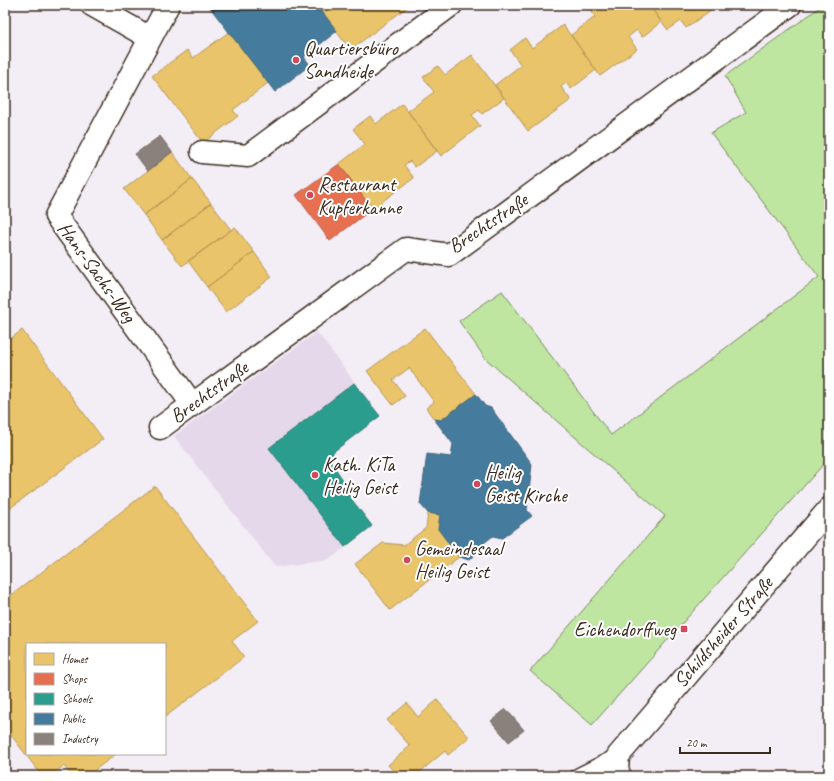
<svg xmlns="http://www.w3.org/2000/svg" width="834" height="781" viewBox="0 0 834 781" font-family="Caveat,sans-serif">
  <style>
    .built { fill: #e5d8eb }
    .green { fill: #bee6a1; stroke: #7c8860 }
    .homes { fill: #e9c46a; stroke: #b59653 }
    .shops { fill: #e76f51; stroke: #b35a42 }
    .schools { fill: #2a9d8f; stroke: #2f7a6d }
    .public { fill: #457b9d; stroke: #426377 }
    .industry { fill: #8a817c; stroke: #726760 }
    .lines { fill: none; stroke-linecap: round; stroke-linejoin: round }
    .service-casing { stroke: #3b2a1e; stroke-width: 18 }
    .pedestrian-casing { stroke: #3b2a1e; stroke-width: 25 }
    .minor-casing { stroke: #3b2a1e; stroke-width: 25 }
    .service { stroke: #fff; stroke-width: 15 }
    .pedestrian { stroke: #fff; stroke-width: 22 }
    .minor { stroke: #fff; stroke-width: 22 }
    .poi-dot { fill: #d1495b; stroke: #fff; stroke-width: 1.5 }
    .labels { text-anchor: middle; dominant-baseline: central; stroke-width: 4; stroke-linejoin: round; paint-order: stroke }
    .poi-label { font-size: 20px; fill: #3b2a1e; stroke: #fff; text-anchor: start }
    .street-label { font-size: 20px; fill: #3b2a1e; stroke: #fff }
  </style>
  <rect width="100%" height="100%" fill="#f3edf6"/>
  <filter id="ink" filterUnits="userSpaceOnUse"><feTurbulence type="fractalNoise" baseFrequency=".025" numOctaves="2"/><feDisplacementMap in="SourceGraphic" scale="8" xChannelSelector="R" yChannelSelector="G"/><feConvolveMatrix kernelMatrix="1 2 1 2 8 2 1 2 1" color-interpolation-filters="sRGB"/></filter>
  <g filter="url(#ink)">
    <path class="built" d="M317,332L380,416L333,452L331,462L349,489V496L372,526L329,560L275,567L174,436Z"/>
    <path class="green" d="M823,5H829V458L592,725L530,671L665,516L485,358L459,321L502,291L611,435L819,277L711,133L746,112L725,76Z"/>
    <path class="homes" d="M317,5H410L350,50Z
      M591,5H649L661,22L642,37L637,30L628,37L637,49L600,76L571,35L595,17L588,7Z
      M649,5H714L715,7L686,28L681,21L668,30Z
      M563,25L596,70L571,89L566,83L561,87L571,100L528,131L495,85L521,65L510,50L525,38L532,48Z
      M229,32L268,83L233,110L238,116L203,143L152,76L187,50L193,58Z
      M472,55L504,98L482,114L479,110L472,115L480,126L441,156L408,111L434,92L423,77L438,66L445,75Z
      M402,104L437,151L415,167L410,161L404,165L414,178L372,209L339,164L365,144L353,129L370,116L376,124Z
      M172,152L192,179L144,215L124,189Z
      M192,179L211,203L162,240L144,215Z
      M211,203L231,230L182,266L162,240Z
      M235,227L254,252L207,287L188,261Z
      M254,252L272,277L226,312L207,287Z
      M425,328L476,394L441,420L434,419L426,408L434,402L409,368L393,380L405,396L393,405L367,371Z
      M22,330L103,439L5,512V343Z
      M155,486L258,621L232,641L244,657L165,717V644H27V754H116L87,776H72L64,766L50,776H42L5,727V600Z
      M428,513L440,515L438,529L459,557L390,610L355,564L383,543L404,545L426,528Z
      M437,700L469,737L448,755L445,751L415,776H398L388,765L410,746L387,720L407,703L418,717Z"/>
    <path class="shops" d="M339,164L372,209L330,241L296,195Z"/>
    <path class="schools" d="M354,383L380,416L333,452L331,462L349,489V496L372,526L345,547L269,448Z"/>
    <path class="public" d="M208,5H317L337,31L304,57L310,65L275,92Z
      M476,394L485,406L491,408L532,464L527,510L532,516L502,538L493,536L480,546L478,552L469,560L459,557L438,529L440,515L428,513L420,504L427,454L451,457L453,444L434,419L441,420Z"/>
    <path class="industry" d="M160,136L172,152L148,171L135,154Z
      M506,709L524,730L509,742L491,721Z"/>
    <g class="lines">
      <g class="service-casing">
        <path id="service" d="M578,776L618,756"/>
      </g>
      <g class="pedestrian-casing">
        <path id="pedestrian" d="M202,152L248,156L451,5"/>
      </g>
      <g class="minor-casing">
        <path id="minor" d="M92,5L150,38
          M168,5L56,216L192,404
          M160,428L406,249L449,255L790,5
          M620,776L617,770L618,756L829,509"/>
      </g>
      <use href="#service" class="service"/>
      <use href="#pedestrian" class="pedestrian"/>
      <use href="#minor" class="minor"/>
    </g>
  </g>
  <g class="poi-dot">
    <circle cx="296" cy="60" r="4"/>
    <circle cx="310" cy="195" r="4"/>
    <circle cx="315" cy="475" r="4"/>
    <circle cx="477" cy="484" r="4"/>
    <circle cx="407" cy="560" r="4"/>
    <rect x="680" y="625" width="8" height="8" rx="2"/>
  </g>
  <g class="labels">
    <g class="poi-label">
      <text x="304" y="48">Quartiersbüro<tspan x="304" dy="23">Sandheide</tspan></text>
      <text x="318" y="184">Restaurant<tspan x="318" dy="23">Kupferkanne</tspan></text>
      <text x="323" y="464">Kath. KiTa<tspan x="323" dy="23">Heilig Geist</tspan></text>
      <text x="485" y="472">Heilig<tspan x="485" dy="23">Geist Kirche</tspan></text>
      <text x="415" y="548">Gemeindesaal<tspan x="415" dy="23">Heilig Geist</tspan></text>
      <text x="676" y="629" text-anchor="end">Eichendorffweg</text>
    </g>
    <g class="street-label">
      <text transform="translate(488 223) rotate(-34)">Brechtstraße</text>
      <text transform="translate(97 272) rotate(54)">Hans-Sachs-Weg</text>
      <text transform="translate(209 392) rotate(-36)">Brechtstraße</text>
      <text transform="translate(723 632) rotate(-49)">Schildsheider Straße</text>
    </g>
  </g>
  <rect width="834" height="781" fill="none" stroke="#fff" stroke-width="20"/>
  <rect x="10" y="10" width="814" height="761" fill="none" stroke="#3b2a1e" stroke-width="1.5" filter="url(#ink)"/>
  <rect x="26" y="643" width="140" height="112" fill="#ffffff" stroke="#b1aaa5"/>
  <rect x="34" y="653" width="20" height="12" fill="#e9c46a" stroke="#b1aaa5"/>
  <text x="62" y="663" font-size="12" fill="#3b2a1e">Homes</text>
  <rect x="34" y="673" width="20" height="12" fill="#e76f51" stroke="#b1aaa5"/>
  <text x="62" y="683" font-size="12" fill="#3b2a1e">Shops</text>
  <rect x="34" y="693" width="20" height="12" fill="#2a9d8f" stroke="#b1aaa5"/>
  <text x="62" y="703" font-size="12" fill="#3b2a1e">Schools</text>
  <rect x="34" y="713" width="20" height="12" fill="#457b9d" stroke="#b1aaa5"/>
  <text x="62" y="723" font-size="12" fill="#3b2a1e">Public</text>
  <rect x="34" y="733" width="20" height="12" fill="#8a817c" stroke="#b1aaa5"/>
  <text x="62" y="743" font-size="12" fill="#3b2a1e">Industry</text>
  <path d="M680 747v6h90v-6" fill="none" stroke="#3b2a1e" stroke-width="2"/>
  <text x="686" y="747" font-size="12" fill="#3b2a1e" stroke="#ffffff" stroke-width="3" paint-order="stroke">20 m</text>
</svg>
